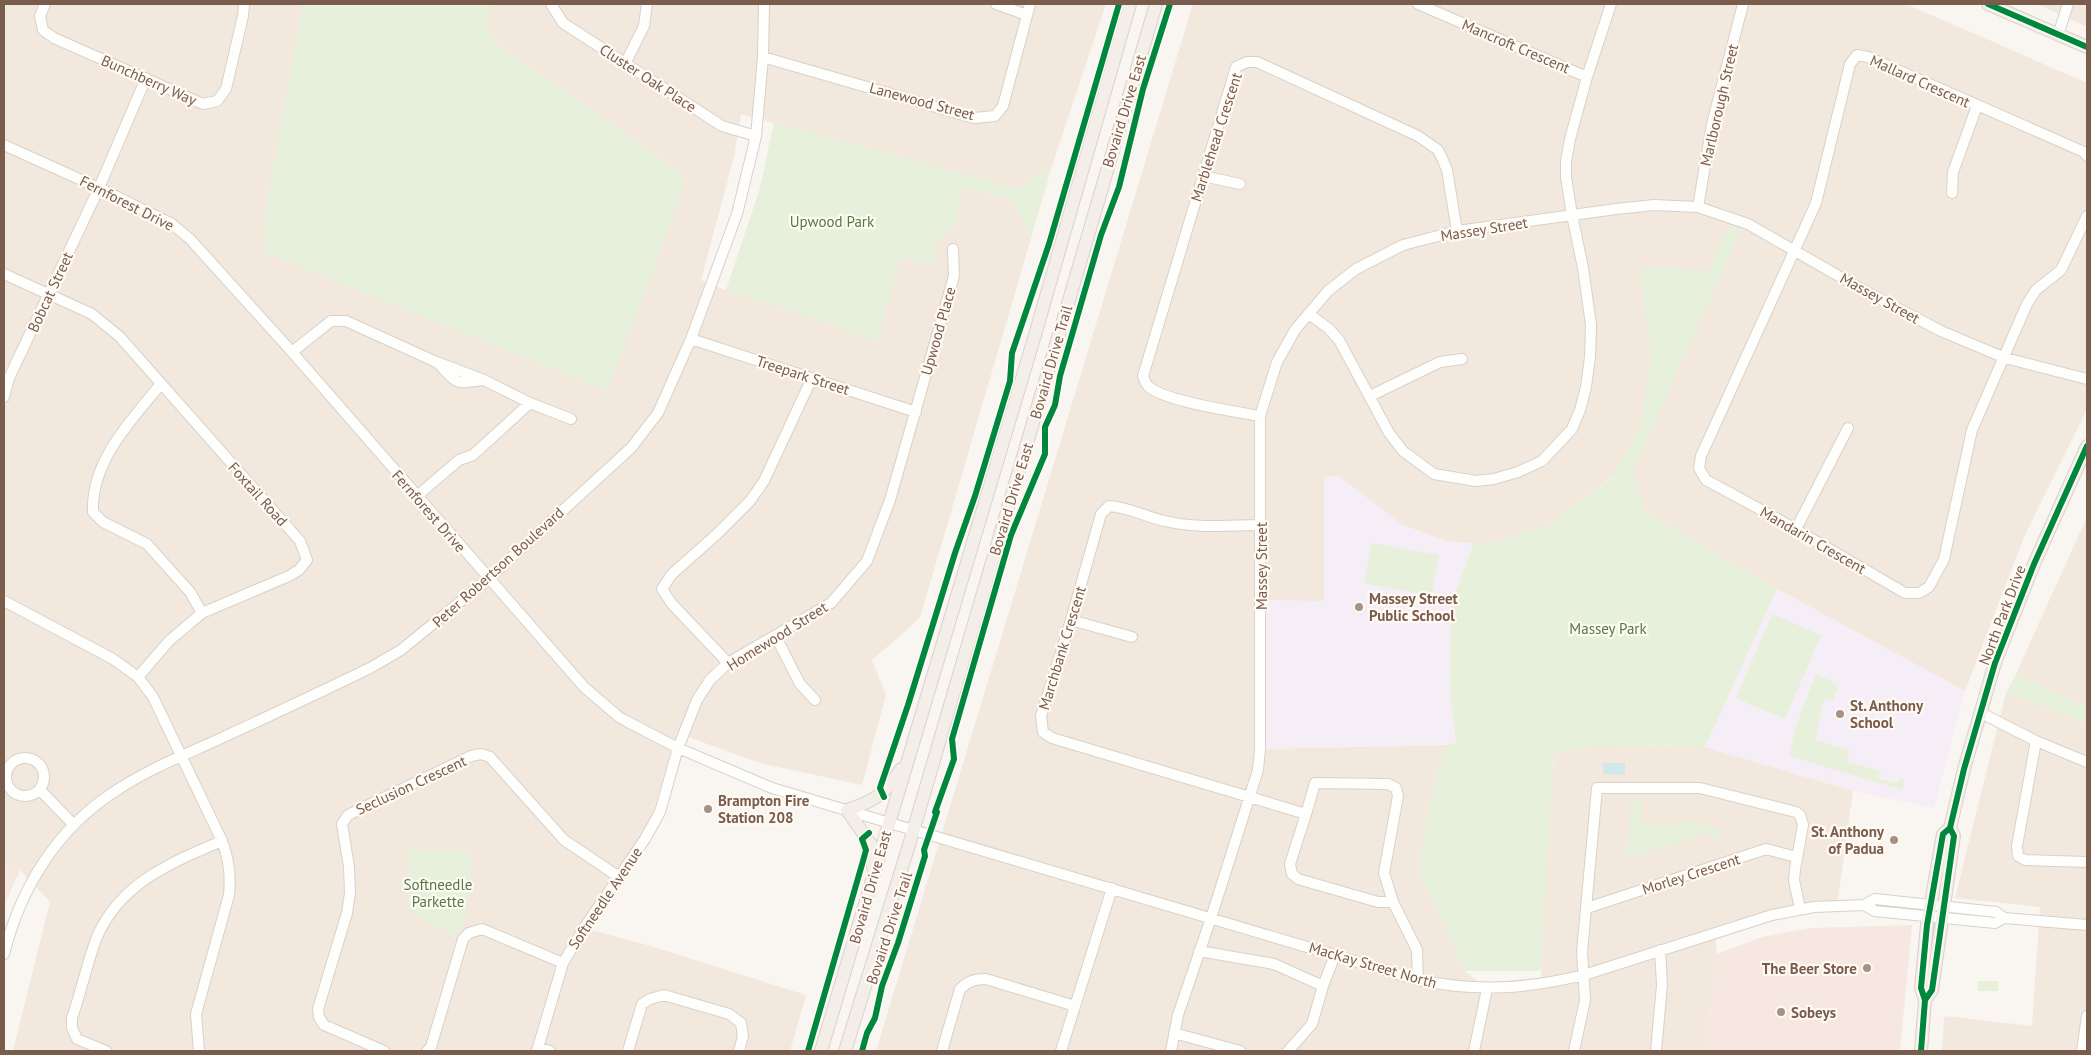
<svg xmlns="http://www.w3.org/2000/svg" width="2091" height="1055" viewBox="0 0 2091 1055" font-family="'PT Sans',sans-serif">
  <style>
    .residential { fill: #f2e8de }
    .commercial { fill: #f6e8e1 }
    .education { fill: #f6eef6 }
    .green { fill: #e7f0db }
    .water { fill: #d0e8ea }
    .lines { fill: none; stroke-linecap: round; stroke-linejoin: round }
    .minor-casing { stroke: #d7d1cb; stroke-width: 12 }
    .major-casing { stroke: #dad1cc; stroke-width: 14 }
    .minor { stroke: #fefefd; stroke-width: 10 }
    .major { stroke: #f3eee8; stroke-width: 12 }
    .cycleway-casing { stroke: #fffaf3; stroke-width: 9 }
    .cycleway { stroke: #00873e; stroke-width: 6 }
    .poi-dot { fill: #a69286; stroke: #fffaf3; stroke-width: 2 }
    .labels { text-anchor: middle; dominant-baseline: central; stroke-width: 4.5; stroke-linejoin: round; paint-order: stroke }
    .street-label { font-size: 15px; fill: #7a5c4d; stroke: #fffaf3 }
    .park-label { font-size: 15px; fill: #537a41; stroke: #fffaf3 }
    .poi-label { font-size: 15px; font-weight: bold; fill: #7a5c4d; stroke: #fffaf3; text-anchor: start }
  </style>
  <rect width="100%" height="100%" fill="#f9f5f0"/>
  <path class="residential" d="M4,4H302L265,215L686,176L494,42L487,17L491,4H1106L1052,166L1017,188L741,114L734,157L701,280L726,290L798,313L900,259L938,266L935,248L938,239L947,232H954L961,186L1013,201L1031,238L920,618L872,660L886,695L862,785L760,763L677,733L645,839L584,928L647,945L806,995L790,1051H13L50,902L20,870L4,859Z
    M1193,4H1906L2087,83V409L2024,537L1965,691L1777,589L1645,512L1611,477L1550,524L1501,541L1473,544L1447,541L1402,525L1340,477L1324,602L1266,600L1261,749L1447,745L1437,774L1426,822L1419,870L1465,971L1487,989L1541,990L1542,938L1554,754L1592,746L1705,747L1853,791L1837,905L1715,933L1717,954L1705,1051H876Z
    M2037,4H2087V27Z
    M2087,517V707L2016,674Z
    M2006,693L2087,723V1051H1942L1944,1016L2032,1026L2040,907L1955,898Z"/>
  <path class="commercial" d="M4,859L20,870L4,906Z
    M1912,925L1900,1051H1705L1717,954L1762,937L1812,928Z"/>
  <path class="education" d="M1324,476H1339L1402,525L1447,541L1473,544L1454,597L1451,613L1450,688L1456,744L1260,749L1266,600L1324,601Z
    M1777,589L1965,691L1934,808L1853,791L1705,747Z"/>
  <path class="green" d="M302,4H491L487,17L494,42L686,176L675,212L607,391L264,252L265,215Z
    M774,122L1017,188L1052,166L1031,238L1013,201L961,186L954,232C933,232 936,251 938,266L900,259L878,342L798,313L726,290L760,188Z
    M1730,224L1741,230L1633,471L1645,512L1777,589L1705,747L1592,746L1554,754L1541,971H1465L1419,870L1426,822L1437,774L1447,745L1456,743L1450,688L1451,613L1454,597L1473,544L1501,541L1550,524L1612,477L1639,427L1652,361L1638,269L1671,266L1707,273Z
    M1372,543L1439,555L1431,596L1364,583Z
    M1772,614L1821,635L1785,719L1736,698Z
    M1816,674L1837,684L1838,688L1833,700L1824,699L1815,740L1849,750L1847,762L1881,771L1878,779L1896,783L1899,779H1904L1903,790L1789,756L1795,729Z
    M2016,674L2087,707V723L2006,693Z
    M1631,802H1643L1641,823L1682,824L1683,820L1724,830L1717,844L1711,832L1627,859Z
    M406,850L472,852L466,920L454,935L408,911L409,884Z
    M1978,981H1998V991H1978Z"/>
  <path class="water" d="M1603,763H1625V775L1603,774Z"/>
  <g class="lines">
    <g class="minor-casing">
      <path id="minor" d="M45,4L40,16L43,30L54,38L203,104L217,101L226,89L243,16L244,4
        M551,4L563,23L722,126L756,136
        M996,4L1027,15
        M1418,4L1587,77
        M2058,35L2068,4
        M763,57L974,118L995,116L1003,106L1030,4
        M625,64L644,26L647,4
        M4,145L99,188L172,224L190,239L292,352L584,687L619,717L628,722L678,748L772,788L1418,980C1477,992 1526,989 1584,975L1772,915L1814,907L1864,905L1875,899L1996,912L2004,918L2087,925
        M2087,156L2084,152L1868,57L1857,55L1850,64L1816,203L1701,456L1699,468L1706,480L1776,518L1905,593H1919L1929,587L1944,559L1972,430L2027,304L2036,290L2061,270L2087,216
        M1203,176L1240,184
        M1952,193L1953,172L1977,106
        M1698,207L1712,124L1743,4
        M4,274L92,314L120,337L300,541L307,560L299,570L289,576L202,613L169,641L138,677
        M1309,314L1328,328L1339,340L1389,433L1403,451L1434,474L1476,481L1494,479L1518,472L1542,461L1572,429L1580,410L1586,387L1590,357L1591,325L1583,268L1572,215L1566,177V161L1570,139L1587,77L1611,4
        M691,339L916,412
        M292,352L331,321H346L434,361L484,380L530,403L571,419
        M439,364C458,385 455,384 483,380
        M160,385C130,422 91,461 93,512L103,522L147,544L190,592L202,613
        M1370,396L1440,362L1462,359
        M4,397L9,378L99,188L146,78
        M1260,416C1238,412 1162,401 1148,386C1146,384 1144,379 1143,376L1236,67L1247,62H1257L1418,136L1438,150L1442,158L1447,170L1457,231
        M417,496L459,460L473,455L530,403
        M1261,525C1229,525 1196,529 1165,521C1146,517 1128,507 1109,506L1101,514L1071,620L1041,716L1043,732L1052,738L1306,814L1315,783L1388,784L1396,788L1398,796L1384,873L1393,902L1417,950L1418,980
        M1796,529L1848,428
        M4,601L113,659L138,677L153,697L222,841C229,859 231,876 229,895L196,1014L199,1051
        M1071,620L1132,637
        M776,637L800,684L815,700
        M728,663L672,604L662,589L671,575L717,534L750,501L764,481L812,378
        M1981,713L2036,741L2087,762
        M2036,741L2017,846L2018,856L2025,860L2087,862
        M6 777a19 19 0 1 1 38 0a19 19 0 1 1-38 0Z
        M40,790L73,824
        M1306,814L1290,864L1292,874L1298,879L1378,902H1393
        M1864,905L1875,911L1995,923L2004,918
        M1587,908L1766,849L1796,857
        M1199,951L1274,964L1323,986
        M4,954C21,887 57,828 117,790C147,770 182,756 215,741C267,717 319,693 370,668L401,650L488,579L631,448L658,413L691,339L737,214L756,136L763,57L764,4
        M1174,1033L1240,1051
        M538,1048L550,1051
        M106,1051L77,1039L72,1028V1018C81,992 87,963 97,937C120,883 172,862 222,841
        M384,1051L324,1025L319,1017L318,1009L347,913L350,893L349,867L342,824L348,815L471,756L481,754L490,757L564,840L619,877
        M427,1051L431,1047L463,939L469,933L482,929L563,963
        M537,1051L563,963L584,928L645,839L660,812L678,748L697,700L710,680L728,663L831,603L867,561L890,500L954,276L953,249
        M628,1051L642,1004L650,999L664,995L729,1014L741,1023L743,1036L739,1051
        M942,1051L960,989C968,981 975,979 986,979L1075,1006
        M1061,1051L1112,888
        M1171,1051L1178,1015L1211,918L1258,770L1260,749V416L1277,362L1295,330L1328,291L1356,269L1403,245L1457,231L1616,209L1654,205L1698,207L1748,224L1863,290L1941,331L2005,358L2087,379
        M1288,1051L1312,1024L1323,986L1335,955
        M1474,1051L1487,989
        M1574,1051L1585,1000L1582,952L1597,788H1700L1796,812L1800,815L1803,825L1795,869L1794,880L1800,909
        M1656,1051L1662,985L1660,950
        M2082,1051L2087,1016"/>
    </g>
    <g class="major-casing">
      <path id="major" d="M1988,4L2087,47
        M873,868L872,846L847,810C875,801 885,794 901,769
        M1925,1000L1932,990L1954,836L1950,828L1964,769L1995,663L2034,564L2087,446
        M821,1051L1035,335L1130,4
        M845,1051L909,845L1156,4
        M1921,1051L1925,1000L1921,988L1927,925L1943,834L1950,828"/>
    </g>
    <use href="#minor" class="minor"/>
    <use href="#major" class="major"/>
    <g class="cycleway-casing">
      <path id="cycleway" d="M1988,4L2087,47
        M884,797L880,788L908,705L955,553L975,496L1010,381L1012,353L1049,244L1119,4
        M935,812L954,759L952,739L1011,535L1045,454V427L1055,405L1060,376L1101,235L1119,187L1143,89L1170,4
        M1925,1000L1932,990L1954,836L1950,828L1964,769L1995,663L2034,564L2087,446
        M808,1051L863,861L866,850L862,839L869,833
        M862,1051L867,1033L875,1018L882,986L898,943L925,856L924,850L937,812
        M1921,1051L1925,1000L1921,988L1927,925L1943,834L1950,828"/>
    </g>
    <use href="#cycleway" class="cycleway"/>
  </g>
  <g class="poi-dot">
    <circle cx="1359" cy="607" r="5"/>
    <circle cx="1840" cy="714" r="5"/>
    <circle cx="708" cy="809" r="5"/>
    <circle cx="1894" cy="840" r="5"/>
    <circle cx="1867" cy="968" r="5"/>
    <circle cx="1781" cy="1012" r="5"/>
  </g>
  <g class="labels">
    <g class="street-label">
      <text transform="translate(1516 46) rotate(23)">Mancroft Crescent</text>
      <text transform="translate(648 78) rotate(33)">Cluster Oak Place</text>
      <text transform="translate(149 80) rotate(24)">Bunchberry Way</text>
      <text transform="translate(1920 81) rotate(24)">Mallard Crescent</text>
      <text transform="translate(922 101) rotate(15)">Lanewood Street</text>
      <text transform="translate(1719 105) rotate(-77)">Marlborough Street</text>
      <text transform="translate(1124 111) rotate(-73)">Bovaird Drive East</text>
      <text transform="translate(1216 137) rotate(-72)">Marblehead Crescent</text>
      <text transform="translate(127 203) rotate(27)">Fernforest Drive</text>
      <text transform="translate(1484 229) rotate(-9)">Massey Street</text>
      <text transform="translate(50 292) rotate(-65)">Bobcat Street</text>
      <text transform="translate(1880 298) rotate(29)">Massey Street</text>
      <text transform="translate(938 331) rotate(-74)">Upwood Place</text>
      <text transform="translate(1051 362) rotate(-74)">Bovaird Drive Trail</text>
      <text transform="translate(803 375) rotate(18)">Treepark Street</text>
      <text transform="translate(258 494) rotate(48)">Foxtail Road</text>
      <text transform="translate(1011 499) rotate(-73)">Bovaird Drive East</text>
      <text transform="translate(429 511) rotate(49)">Fernforest Drive</text>
      <text transform="translate(1813 540) rotate(30)">Mandarin Crescent</text>
      <text transform="translate(1261 566) rotate(-90)">Massey Street</text>
      <text transform="translate(498 567) rotate(-42)">Peter Robertson Boulevard</text>
      <text transform="translate(2002 615) rotate(-69)">North Park Drive</text>
      <text transform="translate(777 636) rotate(-32)">Homewood Street</text>
      <text transform="translate(1062 648) rotate(-73)">Marchbank Crescent</text>
      <text transform="translate(411 785) rotate(-25)">Seclusion Crescent</text>
      <text transform="translate(1691 874) rotate(-18)">Morley Crescent</text>
      <text transform="translate(870 887) rotate(-74)">Bovaird Drive East</text>
      <text transform="translate(605 898) rotate(-56)">Softneedle Avenue</text>
      <text transform="translate(889 928) rotate(-72)">Bovaird Drive Trail</text>
      <text transform="translate(1373 965) rotate(16)">MacKay Street North</text>
    </g>
    <g class="park-label">
      <text x="832" y="221">Upwood Park</text>
      <text x="1608" y="628">Massey Park</text>
      <text x="438" y="884">Softneedle<tspan x="438" dy="17">Parkette</tspan></text>
    </g>
    <g class="poi-label">
      <text x="1369" y="598">Massey Street<tspan x="1369" dy="17">Public School</tspan></text>
      <text x="1850" y="705">St. Anthony<tspan x="1850" dy="17">School</tspan></text>
      <text x="718" y="800">Brampton Fire<tspan x="718" dy="17">Station 208</tspan></text>
      <text x="1884" y="831" text-anchor="end">St. Anthony<tspan x="1884" dy="17">of Padua</tspan></text>
      <text x="1857" y="968" text-anchor="end">The Beer Store</text>
      <text x="1791" y="1012">Sobeys</text>
    </g>
  </g>
  <rect width="2091" height="1055" fill="none" stroke="#7a5c4d" stroke-width="10"/>
</svg>
